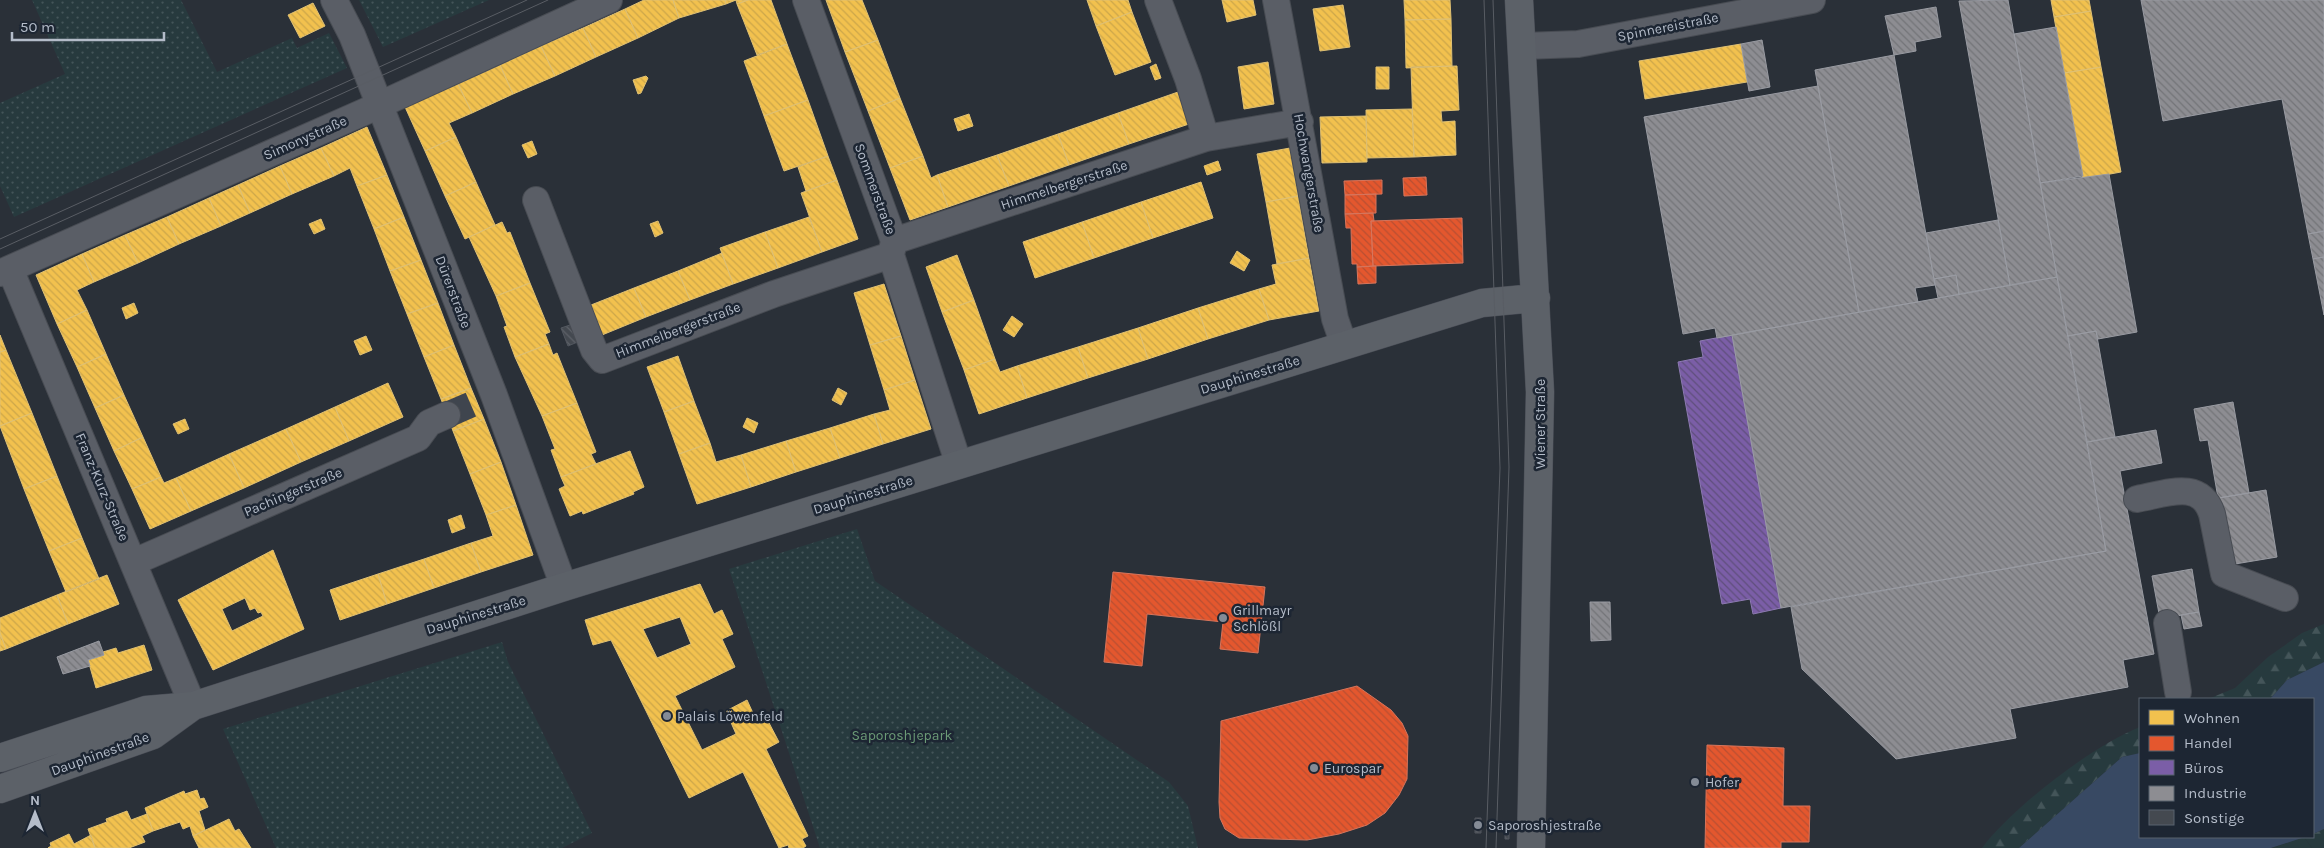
<svg xmlns="http://www.w3.org/2000/svg" width="2324" height="848" viewBox="0 0 2324 848" font-family="Karla,sans-serif">
  <style>
    .green { fill: url(#green-dots) }
    .forest { fill: url(#forest-firs) }
    .pitch { fill: #273a3e }
    .water { fill: #384963 }
    .homes { fill: url(#homes-back-hatch); stroke: #dfc073; fill-rule: evenodd }
    .shops { fill: url(#shops-back-hatch); stroke: #d6755c }
    .offices { fill: url(#offices-back-hatch); stroke: #8c7ab1 }
    .industry { fill: url(#industry-back-hatch); stroke: #999ba2 }
    .building { fill: url(#building-back-hatch); stroke: #52575f }
    .lines { fill: none; stroke-linecap: round; stroke-linejoin: round }
    .minor-tunnel { stroke: #3f454e; stroke-width: 26; stroke-dasharray: 26 13; stroke-linecap: butt }
    .minor-casing { stroke: #484c53; stroke-width: 28 }
    .major-casing { stroke: #484c55; stroke-width: 29 }
    .minor { stroke: #5a5e66; stroke-width: 26 }
    .major { stroke: #5c6168; stroke-width: 28 }
    .tram { stroke: #595d64; stroke-width: 1 }
    .poi-dot { fill: #848b96; stroke: #1d2633; stroke-width: 2 }
    .labels { text-anchor: middle; dominant-baseline: central; stroke-width: 5; stroke-linejoin: round; paint-order: stroke }
    .street-label { font-size: 14px; fill: #b4bcc9; stroke: #1d2633 }
    .poi-label { font-size: 14px; fill: #b4bcc9; stroke: #1d2633; text-anchor: start }
    .park-label { font-size: 14px; fill: #6b9a76; stroke: #1d2633 }
  </style>
  <defs>
    <pattern id="green-dots" width="8" height="8" patternUnits="userSpaceOnUse" patternTransform="scale(1.25)"><rect width="8" height="8" fill="#273a3e"/><path d="M2 2h.1M6 6h.1" fill="none" stroke="#445559" stroke-width="1.8" stroke-linecap="round"/></pattern>
    <pattern id="forest-firs" width="22" height="20" patternUnits="userSpaceOnUse" patternTransform="scale(1.25)"><rect width="22" height="20" fill="#273a3e"/><path d="M5 1l3.5 6h-7zM16 11l3.5 6h-7z" fill="#445559"/></pattern>
    <pattern id="homes-back-hatch" width="6" height="6" patternUnits="userSpaceOnUse" patternTransform="scale(1.25)"><rect width="6" height="6" fill="#f2c14e"/><path d="M-1 5l2 2M0 0l6 6M5-1l2 2" fill="none" stroke="#cca64a"/></pattern>
    <pattern id="shops-back-hatch" width="6" height="6" patternUnits="userSpaceOnUse" patternTransform="scale(1.25)"><rect width="6" height="6" fill="#e4572e"/><path d="M-1 5l2 2M0 0l6 6M5-1l2 2" fill="none" stroke="#b84f32"/></pattern>
    <pattern id="offices-back-hatch" width="6" height="6" patternUnits="userSpaceOnUse" patternTransform="scale(1.25)"><rect width="6" height="6" fill="#7b5ea7"/><path d="M-1 5l2 2M0 0l6 6M5-1l2 2" fill="none" stroke="#5f4f7c"/></pattern>
    <pattern id="industry-back-hatch" width="6" height="6" patternUnits="userSpaceOnUse" patternTransform="scale(1.25)"><rect width="6" height="6" fill="#8d8d92"/><path d="M-1 5l2 2M0 0l6 6M5-1l2 2" fill="none" stroke="#737478"/></pattern>
    <pattern id="building-back-hatch" width="6" height="6" patternUnits="userSpaceOnUse" patternTransform="scale(1.25)"><rect width="6" height="6" fill="#444950"/><path d="M-1 5l2 2M0 0l6 6M5-1l2 2" fill="none" stroke="#5d6168"/></pattern>
  </defs>
  <rect width="100%" height="100%" fill="#2a3038"/>
  <path class="green" d="M32,0H181L217,72L292,38L297,48L329,33L347,68L14,217L0,186V103L65,74Z
    M359,0H489L383,47Z
    M857,529L875,581L1169,782L1188,806L1198,848H820L729,569Z
    M502,642L508,662L592,833L562,848H276L223,729Z"/>
  <path class="forest" d="M2324,624V662L2287,680L2270,699H2208L2235,688L2268,657L2302,633Z
    M2140,727V753L2122,757L2019,848H1982C2012,808 2093,745 2140,727Z
    M2324,829V848H2312L2304,837H2313V834Z"/>
  <path class="pitch" d="M2304,837L2312,848H2272Z"/>
  <path class="water" d="M2324,662V829L2313,834V699H2270L2287,680Z
    M2140,753V837H2305L2271,848H2019L2122,757Z"/>
  <path class="homes" d="M644,0H673L679,18L638,38L625,9Z
    M673,0H725L726,4L679,18Z
    M725,0H748L737,4L736,0L726,4Z
    M748,0H771L787,44L757,55L737,4Z
    M826,0H862L878,40L845,52Z
    M1087,0H1128L1132,12L1096,26Z
    M1222,0H1253L1256,15L1227,22Z
    M1404,0H1450L1451,19L1405,20Z
    M2051,0H2089L2091,11L2054,17Z
    M313,3L325,26L300,38L288,15Z
    M1343,5L1350,47L1320,51L1313,9Z
    M625,9L638,38L596,57L583,28Z
    M2091,11L2101,67L2064,73L2054,17Z
    M1132,12L1151,62L1115,75L1096,26Z
    M1451,19L1452,66L1406,68L1405,20Z
    M583,28L596,57L555,76L541,46Z
    M878,40L900,98L868,111L845,52Z
    M787,44L808,100L764,116L744,61Z
    M1741,44L1747,82L1645,99L1639,61Z
    M541,46L555,76L513,94L500,65Z
    M1268,62L1274,104L1244,109L1238,67Z
    M1156,64L1161,78L1155,80L1150,67Z
    M500,65L513,94L472,113L458,84Z
    M1457,66L1459,110L1441,111L1442,122L1455,121L1456,155L1414,157L1411,67Z
    M1376,67H1389V89H1376Z
    M2101,67L2121,172L2083,179L2064,73Z
    M646,76L648,78L641,93L638,94L633,80Z
    M458,84L472,113L449,123L456,137L425,151L405,107Z
    M1178,92L1189,124L1129,144L1118,113Z
    M900,98L923,156L890,168L868,111Z
    M808,100L828,156L784,171L764,116Z
    M1412,109L1414,157L1367,158L1366,110Z
    M1118,113L1129,144L1069,165L1058,134Z
    M969,114L973,126L958,131L954,119Z
    M1366,116L1367,162L1322,163L1320,117Z
    M367,127L387,175L357,186L350,168L334,176L321,148Z
    M1058,134L1069,165L1009,186L997,155Z
    M456,137L476,182L445,196L425,151Z
    M532,141L537,154L528,158L522,145Z
    M321,148L334,176L292,194L280,166Z
    M1290,148L1298,196L1266,202L1257,154Z
    M997,155L1009,186L948,207L937,175Z
    M828,156L837,180L806,191L798,167Z
    M923,156L931,178L937,175L948,207L910,220L890,168Z
    M1218,161L1221,170L1207,175L1204,166Z
    M280,166L292,194L250,213L238,185Z
    M387,175L404,217L374,229L357,186Z
    M837,180L858,239L822,252L801,193Z
    M476,182L495,225L465,239L445,196Z
    M1201,182L1213,218L1153,238L1141,202Z
    M238,185L250,213L221,226L209,198Z
    M1298,196L1309,258L1277,264L1266,202Z
    M209,198L221,226L179,244L167,217Z
    M1141,202L1153,238L1094,258L1082,222Z
    M167,217L179,244L138,263L125,235Z
    M404,217L421,260L390,271L374,229Z
    M809,217L822,252L778,268L765,232Z
    M321,219L325,229L314,234L309,224Z
    M658,221L663,233L655,237L650,224Z
    M502,222L507,233L510,232L530,283L496,296L469,237Z
    M1082,222L1094,258L1035,278L1023,242Z
    M765,232L778,268L733,284L720,248Z
    M125,235L138,263L94,282L82,254Z
    M1237,251L1250,260L1244,271L1230,263Z
    M722,253L733,284L690,300L678,271Z
    M82,254L94,282L77,290L87,310L57,324L36,275Z
    M957,255L974,300L942,312L926,267Z
    M1309,258L1319,311L1269,320L1259,289L1276,284L1272,265Z
    M421,260L438,303L407,314L390,271Z
    M678,271L690,300L646,317L634,288Z
    M530,283L550,332L545,334L549,344L515,357L504,327L507,326L496,296Z
    M884,284L901,336L870,345L854,293Z
    M634,288L646,317L602,335L591,305Z
    M1259,289L1269,320L1208,339L1198,308Z
    M974,300L995,359L964,370L942,312Z
    M134,303L138,313L126,319L122,308Z
    M438,303L454,345L424,357L407,314Z
    M1198,308L1208,339L1148,359L1138,328Z
    M87,310L106,354L77,367L57,324Z
    M1012,316L1023,324L1014,337L1003,330Z
    M1138,328L1148,359L1088,378L1078,347Z
    M0,335L6,350L0,352Z
    M366,336L372,350L360,355L354,341Z
    M901,336L915,380L884,390L870,345Z
    M549,344L553,355L557,353L577,403L542,416L515,357Z
    M454,345L471,388L441,399L424,357Z
    M1078,347L1088,378L1027,398L1017,366Z
    M6,350L32,413L0,426V352Z
    M106,354L124,395L95,408L77,367Z
    M678,356L694,401L664,412L647,367Z
    M995,359L1000,372L1017,366L1027,398L979,414L964,370Z
    M915,380L931,429L883,444L874,414L890,410L884,390Z
    M388,383L403,417L349,441L335,407Z
    M471,388L484,419L453,431L441,399Z
    M838,388L847,393L841,405L832,400Z
    M124,395L143,437L114,451L95,408Z
    M694,401L710,443L679,454L664,412Z
    M577,403L596,452L591,454L596,464L561,477L551,450L555,449L542,416Z
    M335,407L349,441L301,462L286,429Z
    M32,413L57,476L24,489L0,426Z
    M874,414L883,444L840,458L830,428Z
    M747,418L758,423L754,433L743,427Z
    M185,419L189,429L178,434L173,424Z
    M484,419L501,462L470,474L453,431Z
    M830,428L840,458L796,472L786,441Z
    M286,429L301,462L244,488L229,454Z
    M143,437L161,477L132,489L114,451Z
    M786,441L796,472L751,487L741,455Z
    M710,443L716,462L741,455L751,487L697,504L679,454Z
    M630,451L644,487L633,492L634,494L583,514L582,511L570,516L559,489L565,486L561,477Z
    M229,454L244,488L191,511L176,478Z
    M501,462L516,505L486,515L470,474Z
    M57,476L82,538L49,551L24,489Z
    M161,477L164,483L176,478L191,511L150,529L132,489Z
    M516,505L533,555L481,572L471,543L493,536L486,515Z
    M461,515L465,528L452,533L448,520Z
    M82,538L99,579L66,592L49,551Z
    M471,543L481,572L434,588L424,559Z
    M273,550L304,629L213,670L178,600ZM245,598L250,610L255,608L258,613L261,612L263,616L232,631L222,609Z
    M424,559L434,588L387,604L378,574Z
    M378,574L387,604L340,620L330,590Z
    M107,575L119,604L68,624L57,595Z
    M700,584L714,614L722,610L733,634L722,639L735,667L675,696L702,750L736,734L726,711L747,700L758,724L768,721L779,742L766,749L808,836L802,839L806,846L803,848H789L788,845L779,848L743,772L689,798L611,640L593,645L585,620ZM680,617L691,644L657,658L643,629Z
    M57,595L68,624L6,649L0,633V618Z
    M0,633L6,649L0,651Z
    M144,645L152,670L96,688L88,660L104,655L103,652L116,648L118,653Z
    M197,790L200,799L204,798L208,807L199,811L205,830L193,836L190,826L183,829L180,822L153,831L145,808L184,791L185,794Z
    M127,811L131,820L147,814L153,831L142,836L145,842L129,848H95L88,829L107,822L106,819Z
    M229,819L235,831L239,829L251,848H199L193,836Z
    M69,834L74,844L91,835L95,848H48L51,846L50,843Z"/>
  <path class="shops" d="M1426,177L1427,195L1404,196L1403,178Z
    M1382,180V194L1345,195L1344,181Z
    M1376,194V213L1345,214V195Z
    M1373,213L1374,221H1371L1373,266L1357,267V264H1352L1351,228H1346L1345,214Z
    M1462,218L1463,263L1373,266L1371,221Z
    M1376,266V283L1358,284L1357,267Z
    M1113,572L1265,587L1258,653L1220,649L1223,622L1147,614L1142,666L1104,662Z
    M1357,686L1391,710L1402,723L1408,736L1407,779L1399,795L1385,813L1367,825L1339,834L1307,840L1239,838L1225,829L1220,818L1219,802L1221,721Z
    M1707,745L1784,748L1783,806H1810L1809,842H1781V848H1705Z"/>
  <path class="offices" d="M1732,335L1781,608L1753,614L1750,599L1722,604L1678,362L1703,357L1700,341Z"/>
  <path class="industry" d="M2008,0L2057,277L2010,285L1959,1Z
    M2141,0H2324V231L2308,234L2282,99L2163,121Z
    M1936,7L1941,37L1915,42L1916,51L1894,55L1885,16Z
    M2056,27L2083,176L2040,183L2014,34Z
    M1762,40L1770,87L1749,91L1741,44Z
    M1894,55L1935,285L1915,288L1918,302L1859,312L1815,70Z
    M1818,86L1859,312L1717,338L1715,328L1683,334L1644,117Z
    M2109,174L2137,332L2098,339L2096,331L2068,336L2040,183Z
    M1998,220L2010,285L1959,294L1956,275L1934,279L1926,233Z
    M2324,231V257L2313,259L2308,234Z
    M2324,257V315L2313,259Z
    M1956,275L1959,294L1938,298L1934,279Z
    M2057,277L2106,551L1781,608L1732,335Z
    M2096,331L2115,437L2087,442L2068,336Z
    M2233,402L2249,493L2218,498L2208,440L2200,441L2194,409Z
    M2156,430L2162,463L2120,471L2154,654L2123,660L2128,687L2010,709L2016,738L1896,759L1802,669L1791,607L2106,551L2087,442Z
    M2266,490L2277,557L2229,565L2218,498Z
    M2192,569L2199,612L2160,619L2152,576Z
    M1590,602H1610L1611,640L1591,641Z
    M2199,612L2202,626L2184,629L2181,615Z
    M99,641L104,655L88,660L90,666L63,674L57,657Z"/>
  <path class="building" d="M573,324L580,341L568,346L561,328Z
    M1475,818H1481V833H1475Z
    M1505,825H1509V839H1505Z"/>
  <g class="lines">
    <path class="minor-tunnel" d="M447,415L477,402"/>
    <g class="minor-casing">
      <path id="minor" d="M334,0L352,35L494,395L564,587
        M806,0L894,241L891,255L959,465
        M1158,0L1188,79L1206,138
        M1276,0L1335,319L1344,345
        M1522,46L1578,44L1812,0
        M536,200L594,350L602,360L774,294L891,255
        M894,241L1206,138L1300,122
        M10,269L193,706
        M0,273L364,112L609,0
        M2137,499C2166,494 2200,478 2212,514L2224,574L2285,598
        M134,562L418,438L429,423L447,415
        M2167,623L2178,692"/>
    </g>
    <g class="major-casing">
      <path id="major" d="M1519,0L1540,392L1531,848
        M0,758L146,710L193,706L564,587L1482,303L1536,298
        M0,789L153,735L193,706"/>
    </g>
    <use href="#minor" class="minor"/>
    <use href="#major" class="major"/>
    <path class="tram" d="M1484,0L1500,468L1486,848
      M1493,0L1509,467L1496,848
      M0,239L527,0
      M0,249L548,0"/>
  </g>
  <g class="poi-dot">
    <circle cx="1223" cy="618" r="5"/>
    <circle cx="667" cy="716" r="5"/>
    <circle cx="1314" cy="768" r="5"/>
    <circle cx="1695" cy="782" r="5"/>
    <circle cx="1478" cy="825" r="5"/>
  </g>
  <g class="labels">
    <g class="street-label">
      <text transform="translate(1668 27) rotate(-11)">Spinnereistraße</text>
      <text transform="translate(305 138) rotate(-24)">Simonystraße</text>
      <text transform="translate(1309 173) rotate(80)">Hochwangerstraße</text>
      <text transform="translate(1064 185) rotate(-18)">Himmelbergerstraße</text>
      <text transform="translate(875 189) rotate(70)">Sommerstraße</text>
      <text transform="translate(453 292) rotate(69)">Dürerstraße</text>
      <text transform="translate(678 330) rotate(-21)">Himmelbergerstraße</text>
      <text transform="translate(1250 375) rotate(-17)">Dauphinestraße</text>
      <text transform="translate(1540 424) rotate(-90)">Wiener Straße</text>
      <text transform="translate(102 487) rotate(67)">Franz-Kurz-Straße</text>
      <text transform="translate(293 492) rotate(-23)">Pachingerstraße</text>
      <text transform="translate(863 495) rotate(-17)">Dauphinestraße</text>
      <text transform="translate(476 615) rotate(-17)">Dauphinestraße</text>
      <text transform="translate(100 754) rotate(-20)">Dauphinestraße</text>
    </g>
    <g class="poi-label">
      <text x="1233" y="610">Grillmayr<tspan x="1233" dy="16">Schlößl</tspan></text>
      <text x="677" y="716">Palais Löwenfeld</text>
      <text x="1324" y="768">Eurospar</text>
      <text x="1705" y="782">Hofer</text>
      <text x="1488" y="825">Saporoshjestraße</text>
    </g>
    <g class="park-label">
      <text x="902" y="735">Saporoshjepark</text>
    </g>
  </g>
  <rect x="2139" y="698" width="175" height="140" fill="#1d2633" stroke="#59626f"/>
  <rect x="2149" y="710" width="25" height="15" fill="#f2c14e" stroke="#59626f"/>
  <text x="2184" y="723" font-size="15" fill="#b4bcc9">Wohnen</text>
  <rect x="2149" y="736" width="25" height="15" fill="#e4572e" stroke="#59626f"/>
  <text x="2184" y="748" font-size="15" fill="#b4bcc9">Handel</text>
  <rect x="2149" y="760" width="25" height="15" fill="#7b5ea7" stroke="#59626f"/>
  <text x="2184" y="773" font-size="15" fill="#b4bcc9">Büros</text>
  <rect x="2149" y="786" width="25" height="15" fill="#8d8d92" stroke="#59626f"/>
  <text x="2184" y="798" font-size="15" fill="#b4bcc9">Industrie</text>
  <rect x="2149" y="810" width="25" height="15" fill="#444950" stroke="#59626f"/>
  <text x="2184" y="823" font-size="15" fill="#b4bcc9">Sonstige</text>
  <g transform="translate(35 813)" stroke="#1d2633" stroke-width="4" paint-order="stroke">
  <path d="M0-4L9 19L0 12L-9 19Z" fill="#b4bcc9"/>
  <text y="-8" font-size="14" font-weight="bold" text-anchor="middle" fill="#b4bcc9">N</text>
  </g>
  <path d="M12 32v8h152v-8" fill="none" stroke="#b4bcc9" stroke-width="2.5"/>
  <text x="20" y="32" font-size="15" fill="#b4bcc9" stroke="#1d2633" stroke-width="4" paint-order="stroke">50 m</text>
</svg>
